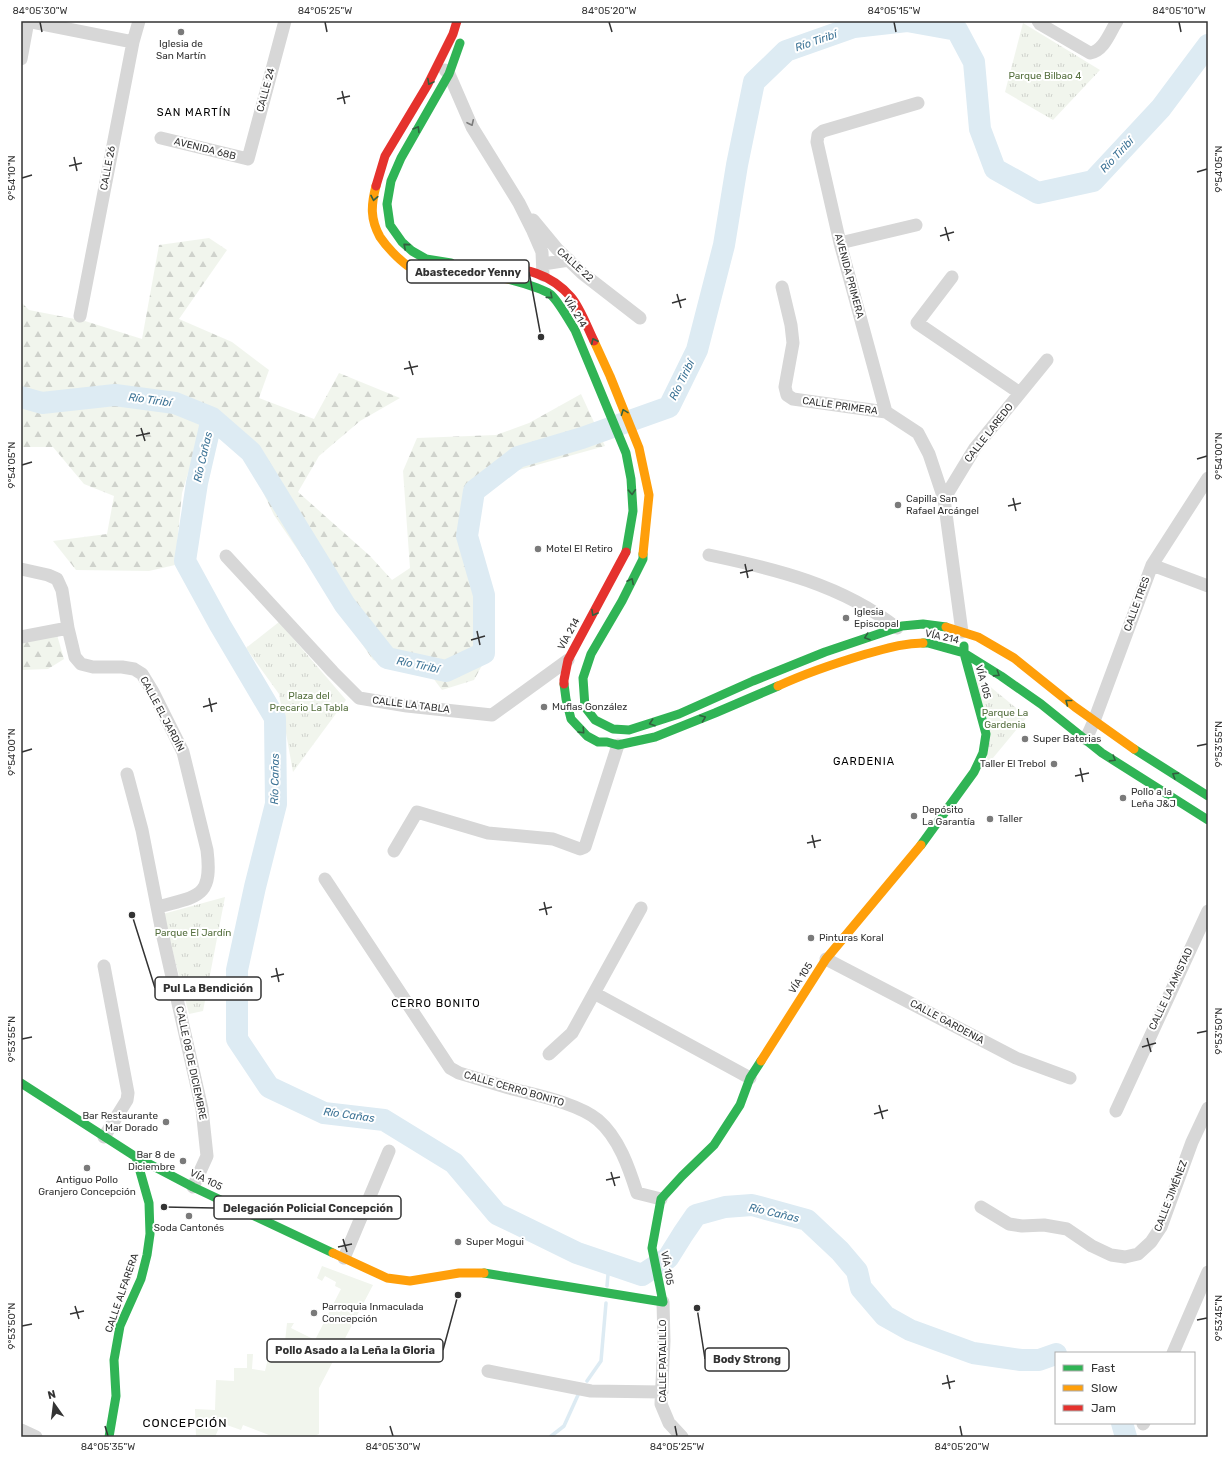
<svg xmlns="http://www.w3.org/2000/svg" width="1229" height="1458" viewBox="0 0 1229 1458" font-family="Rubik,sans-serif">
  <style>
    .forest { fill: url(#forest-firs) }
    .park { fill: url(#park-tufts) }
    .garden { fill: #f1f5ed }
    .lines { fill: none; stroke-linecap: round; stroke-linejoin: round }
    .stream { stroke: #ddebf3; stroke-width: 3.5 }
    .river { stroke: #ddebf3; stroke-width: 22 }
    .street { stroke: #d7d7d7; stroke-width: 13 }
    .fast { stroke: #30b455; stroke-width: 9 }
    .slow { stroke: #ff9f0a; stroke-width: 9 }
    .jam { stroke: #e5322d; stroke-width: 9 }
    .oneway { stroke: #32603f }
    .oneway2 { stroke: #7d7d7d }
    .ticks { fill: none; stroke: #333; stroke-width: 1.5 }
    .poi-dot { fill: #7a7a7a; stroke: #fff; stroke-width: 1.5 }
    .labels { text-anchor: middle; dominant-baseline: central; stroke-width: 4; stroke-linejoin: round; paint-order: stroke }
    .poi-label { font-size: 10px; fill: #333; stroke: #fff; text-anchor: start }
    .park-label { font-size: 10px; fill: #56703f; stroke: #fff }
    .street-label { font-size: 10px; fill: #333; stroke: #fff }
    .water-label { font-size: 11px; font-style: italic; fill: #3f7597; stroke: #fff }
    .neighbourhood-label { font-size: 11px; letter-spacing: 1px; fill: #000; stroke: #fff }
    .quarter-label { font-size: 12px; letter-spacing: 1px; fill: #000; stroke: #fff }
    .leader { fill: none; stroke: #333; stroke-width: 1.5 }
    .callout-dot { fill: #333; stroke: #fff; stroke-width: 1.5 }
    .callout { fill: #fff; stroke: #333; stroke-width: 1.5 }
    .callout-label { font-size: 11px; text-anchor: middle; font-weight: bold; fill: #333 }
    .neatline { fill: none; stroke: #333; stroke-width: 1.5 }
    .ticks-label { font-size: 10px; text-anchor: middle; fill: #333 }
  </style>
  <defs>
    <pattern id="forest-firs" width="22" height="20" patternUnits="userSpaceOnUse"><rect width="22" height="20" fill="#f1f5ed"/><path d="M5 1l3.5 6h-7zM16 11l3.5 6h-7z" fill="#cfd2cc"/></pattern>
    <pattern id="park-tufts" width="24" height="20" patternUnits="userSpaceOnUse"><rect width="24" height="20" fill="#f1f5ed"/><path d="M3 7l-1-3M5 7V3M7 7l1-3M15 17l-1-3M17 17v-4M19 17l1-3" fill="none" stroke="#cfd2cc"/></pattern>
  </defs>
  <rect width="100%" height="100%" fill="#fff"/>
  <path class="forest" d="M209,238L227,250L179,319L232,342L269,370L259,398L314,419L339,373L400,398L360,421L319,456L298,492L370,556L392,580L410,568L403,471L417,438L496,435L529,423L581,394L605,446L472,483L474,538L489,616L486,658L474,680L442,690L433,678L373,660L274,515L228,419L196,447L182,493L175,565L149,571L76,570L53,541L107,534L114,496L84,484L53,447H21V302L29,310L85,321L142,339L159,245Z
    M57,635L64,659L48,669L21,670V643Z"/>
  <path class="park" d="M1023,23L1100,70L1053,120L1005,92Z
    M279,622L346,700L293,772L279,694L246,648Z
    M976,675L1027,717L988,764Z
    M225,897L203,1011L189,1014L163,914Z"/>
  <path class="garden" d="M322,1266L373,1285L319,1388V1434L312,1437H274L243,1425L241,1430L221,1423L215,1437H196L195,1409L215,1410L216,1380L234,1381V1368H247V1354H253L252,1369L265,1371L272,1342H285L287,1323H294L291,1328L315,1340L341,1289L335,1286L336,1282L325,1276L322,1281L317,1278Z"/>
  <g class="lines">
    <path class="stream" d="M607,1286L609,1263
      M587,1381L601,1361L606,1303
      M550,1437L564,1426L578,1395"/>
    <path class="river" d="M21,397L42,403L115,395L175,403L212,418L251,452L345,605L387,658L446,671L484,653V595L467,536L474,491L518,457L582,438L669,407L697,350L724,245L737,165L754,82L786,51L854,27L907,21L957,30L974,62L980,129L995,169L1038,193L1093,181L1161,108L1208,45
      M212,418L197,483L185,561L220,625L275,718L276,804L255,887L237,970V1039L269,1087L324,1113L384,1120L454,1163L497,1214L577,1253L642,1275L668,1258L683,1234L696,1215L725,1207L752,1205L807,1220L840,1251L857,1271L861,1288L885,1316L910,1330L973,1353L1021,1360H1039L1056,1354
      M1122,1423L1126,1437"/>
    <path class="street" d="M27,21L133,42
      M1038,21L1040,24L1090,53C1104,51 1110,32 1117,21
      M21,59L28,21
      M445,70L449,74L472,127L519,203L532,229L542,252L543,275
      M918,103L823,131L818,135L817,142L840,243L886,412L918,433L929,454L944,499
      M161,138L248,159L285,21
      M533,220L557,249L582,273L640,318
      M840,243L916,225
      M543,264L569,260
      M952,277L917,323L1020,393
      M782,287L791,325L793,343L785,387L787,395L793,399L886,412
      M80,316L133,42L139,21
      M709,555C776,569 842,585 897,628
      M226,556L333,672L359,698L407,706L492,715L568,660
      M1152,565L1208,586
      M21,569L48,575L57,579L62,590L68,628L75,657L81,664L93,667H122L134,669L142,674L153,692L183,752L207,850C213,898 198,896 158,907
      M962,632L944,499L975,448L1047,360
      M21,637L68,628
      M1086,739L1094,721L1152,565L1208,478
      M127,774L142,830L163,937L202,1109L207,1156L193,1187
      M394,851L417,812L488,833L553,839L580,849L585,847L618,745
      M325,879L450,1068L459,1073C476,1078 492,1083 509,1088C535,1095 578,1103 598,1120C619,1138 629,1168 637,1193L661,1199
      M826,959L1016,1058L1070,1078
      M104,966L128,1093L127,1100L104,1137
      M594,993L750,1078
      M549,1054L572,1033L641,908
      M1116,1111L1208,911
      M981,1207L1009,1224L1022,1226L1044,1225L1067,1229L1092,1246L1111,1255L1125,1257L1138,1254L1151,1242L1161,1227L1192,1142L1208,1108
      M344,1258L389,1151
      M663,1302L664,1341L661,1404L669,1423L682,1437
      M1173,1353L1208,1272
      M488,1371L591,1391L662,1392
      M1143,1424L1144,1423
      M21,1430L36,1437"/>
    <path class="fast" d="M451,263L426,259L412,251L402,242L390,225L387,204L391,181L401,158L449,74L460,43
      M508,279C519,282 542,288 550,294C557,299 570,322 575,330L626,453L631,479L633,511L626,552
      M643,554V559L622,601L591,654L583,678L585,707L595,720L613,729L629,730L679,714L753,681L825,652L902,626L923,624L946,627
      M923,643H928L964,653L1001,676L1041,704L1102,753L1208,820
      M564,684L566,699L571,719L587,736L598,742H607L618,745L655,737L715,713L778,686
      M1134,749L1208,796
      M921,845L974,772L983,753L986,734L964,653V646
      M21,1083L136,1157L193,1187L333,1253
      M484,1273L663,1302L652,1248L661,1199L682,1176L714,1145L740,1105L750,1078L761,1061
      M109,1437L116,1396L114,1360L120,1326L141,1279L147,1255L150,1234L149,1203L136,1157"/>
    <path class="slow" d="M376,186C371,205 370,219 380,237C386,246 398,259 408,266C413,269 422,270 428,272C455,277 482,275 508,279
      M594,341L610,376L639,448L649,495L643,554
      M946,627L978,637L1014,658L1075,707L1134,749
      M778,686C806,673 836,663 866,654C885,649 903,643 923,643
      M761,1061L826,959L921,845
      M333,1253L387,1278L410,1281L459,1273H484"/>
    <path class="jam" d="M376,186L385,156L427,86L453,34L457,21
      M494,267C525,268 550,273 571,297C580,307 588,329 594,341
      M564,684V680L568,660L626,552"/>
  </g>
  <defs><path id="oneway-chevron" d="M-2-3.5L2.5 0L-2 3.5" fill="none" stroke-width="1.6" stroke-linecap="round" stroke-linejoin="round"/></defs>
  <g class="oneway">
    <use href="#oneway-chevron" transform="translate(430 82) rotate(118)"/>
    <use href="#oneway-chevron" transform="translate(417 129) rotate(-59)"/>
    <use href="#oneway-chevron" transform="translate(374 198) rotate(101)"/>
    <use href="#oneway-chevron" transform="translate(406 246) rotate(-140)"/>
    <use href="#oneway-chevron" transform="translate(550 296) rotate(41)"/>
    <use href="#oneway-chevron" transform="translate(594 341) rotate(-115)"/>
    <use href="#oneway-chevron" transform="translate(624 412) rotate(-111)"/>
    <use href="#oneway-chevron" transform="translate(632 492) rotate(87)"/>
    <use href="#oneway-chevron" transform="translate(631 581) rotate(-63)"/>
    <use href="#oneway-chevron" transform="translate(594 613) rotate(119)"/>
    <use href="#oneway-chevron" transform="translate(867 637) rotate(161)"/>
    <use href="#oneway-chevron" transform="translate(997 674) rotate(32)"/>
    <use href="#oneway-chevron" transform="translate(1068 702) rotate(-142)"/>
    <use href="#oneway-chevron" transform="translate(703 718) rotate(-21)"/>
    <use href="#oneway-chevron" transform="translate(652 723) rotate(162)"/>
    <use href="#oneway-chevron" transform="translate(582 731) rotate(47)"/>
    <use href="#oneway-chevron" transform="translate(1113 759) rotate(32)"/>
    <use href="#oneway-chevron" transform="translate(1175 775) rotate(-148)"/>
  </g>
  <use class="oneway2" href="#oneway-chevron" transform="translate(471 123) rotate(65)"/>
  <path class="ticks" d="M40,22L42,32M325,22L327,32M609,22L612,32M894,22L896,32M1179,22L1181,32M342,91L345,104M337,99L350,96M74,157L77,171M69,166L82,163M1197,172L1207,169M22,178L32,175M945,227L949,241M940,236L954,232M677,294L681,308M672,303L686,299M409,361L413,375M404,369L418,366M141,428L145,441M136,436L150,433M1197,459L1207,456M22,465L32,462M1013,498L1016,511M1008,506L1021,503M745,564L748,578M740,573L753,570M477,631L480,645M471,640L485,636M209,698L212,712M203,707L217,703M1197,746L1207,744M22,752L32,749M1080,768L1083,782M1075,776L1089,773M812,835L815,848M807,843L821,840M544,902L547,915M539,910L552,907M276,968L279,982M271,977L284,974M1197,1033L1207,1031M1147,1038L1151,1052M22,1039L32,1037M1142,1047L1156,1043M879,1105L883,1119M874,1114L888,1110M611,1172L615,1186M606,1180L620,1177M343,1239L347,1252M338,1247L352,1244M75,1306L79,1319M70,1314L84,1311M1197,1320L1207,1318M22,1326L32,1324M947,1375L950,1389M942,1384L955,1381M105,1426L108,1436M390,1426L393,1436M675,1426L677,1436M960,1426L962,1436"/>
  <g class="poi-dot">
    <circle cx="181" cy="32" r="4"/>
    <circle cx="898" cy="505" r="4"/>
    <circle cx="538" cy="549" r="4"/>
    <circle cx="846" cy="618" r="4"/>
    <circle cx="544" cy="707" r="4"/>
    <circle cx="1025" cy="739" r="4"/>
    <circle cx="1054" cy="764" r="4"/>
    <circle cx="1123" cy="798" r="4"/>
    <circle cx="914" cy="816" r="4"/>
    <circle cx="990" cy="819" r="4"/>
    <circle cx="811" cy="938" r="4"/>
    <circle cx="166" cy="1122" r="4"/>
    <circle cx="183" cy="1161" r="4"/>
    <circle cx="87" cy="1168" r="4"/>
    <circle cx="189" cy="1216" r="4"/>
    <circle cx="458" cy="1242" r="4"/>
    <circle cx="314" cy="1313" r="4"/>
  </g>
  <g class="labels">
    <g class="poi-label">
      <text x="181" y="44" text-anchor="middle">Iglesia de<tspan x="181" dy="12">San Martín</tspan></text>
      <text x="906" y="499">Capilla San<tspan x="906" dy="12">Rafael Arcángel</tspan></text>
      <text x="546" y="549">Motel El Retiro</text>
      <text x="854" y="612">Iglesia<tspan x="854" dy="12">Episcopal</tspan></text>
      <text x="552" y="707">Muflas González</text>
      <text x="1033" y="739">Super Baterias</text>
      <text x="1046" y="764" text-anchor="end">Taller El Trebol</text>
      <text x="1131" y="792">Pollo a la<tspan x="1131" dy="12">Leña J&amp;J</tspan></text>
      <text x="922" y="810">Depósito<tspan x="922" dy="12">La Garantía</tspan></text>
      <text x="998" y="819">Taller</text>
      <text x="819" y="938">Pinturas Koral</text>
      <text x="158" y="1116" text-anchor="end">Bar Restaurante<tspan x="158" dy="12">Mar Dorado</tspan></text>
      <text x="175" y="1155" text-anchor="end">Bar 8 de<tspan x="175" dy="12">Diciembre</tspan></text>
      <text x="87" y="1180" text-anchor="middle">Antiguo Pollo<tspan x="87" dy="12">Granjero Concepción</tspan></text>
      <text x="189" y="1228" text-anchor="middle">Soda Cantonés</text>
      <text x="466" y="1242">Super Mogui</text>
      <text x="322" y="1307">Parroquia Inmaculada<tspan x="322" dy="12">Concepción</tspan></text>
    </g>
    <g class="park-label">
      <text x="1045" y="76">Parque Bilbao 4</text>
      <text x="309" y="696">Plaza del<tspan x="309" dy="12">Precario La Tabla</tspan></text>
      <text x="1005" y="713">Parque La<tspan x="1005" dy="12">Gardenia</tspan></text>
      <text x="193" y="933">Parque El Jardín</text>
    </g>
    <g class="street-label">
      <text transform="translate(266 90) rotate(-75)">CALLE 24</text>
      <text transform="translate(205 149) rotate(14)">AVENIDA 68B</text>
      <text transform="translate(108 168) rotate(-79)">CALLE 26</text>
      <text transform="translate(575 265) rotate(42)">CALLE 22</text>
      <text transform="translate(849 276) rotate(75)">AVENIDA PRIMERA</text>
      <text transform="translate(575 312) rotate(58)">VÍA 214</text>
      <text transform="translate(840 406) rotate(8)">CALLE PRIMERA</text>
      <text transform="translate(989 433) rotate(-52)">CALLE LAREDO</text>
      <text transform="translate(1137 604) rotate(-70)">CALLE TRES</text>
      <text transform="translate(569 634) rotate(-61)">VÍA 214</text>
      <text transform="translate(942 637) rotate(12)">VÍA 214</text>
      <text transform="translate(983 682) rotate(75)">VÍA 105</text>
      <text transform="translate(411 705) rotate(7)">CALLE LA TABLA</text>
      <text transform="translate(162 714) rotate(62)">CALLE EL JARDÍN</text>
      <text transform="translate(801 978) rotate(-57)">VÍA 105</text>
      <text transform="translate(1171 989) rotate(-65)">CALLE LA AMISTAD</text>
      <text transform="translate(947 1022) rotate(28)">CALLE GARDENIA</text>
      <text transform="translate(191 1063) rotate(78)">CALLE 08 DE DICIEMBRE</text>
      <text transform="translate(514 1089) rotate(16)">CALLE CERRO BONITO</text>
      <text transform="translate(206 1180) rotate(26)">VÍA 105</text>
      <text transform="translate(1171 1196) rotate(-69)">CALLE JIMÉNEZ</text>
      <text transform="translate(667 1268) rotate(80)">VÍA 105</text>
      <text transform="translate(122 1293) rotate(-71)">CALLE ALFARERA</text>
      <text transform="translate(663 1361) rotate(-90)">CALLE PATALILLO</text>
    </g>
    <g class="water-label">
      <text transform="translate(816 41) rotate(-19)">Río Tiribí</text>
      <text transform="translate(1117 155) rotate(-47)">Río Tiribí</text>
      <text transform="translate(682 380) rotate(-64)">Río Tiribí</text>
      <text transform="translate(150 400) rotate(8)">Río Tiribí</text>
      <text transform="translate(203 457) rotate(-77)">Río Cañas</text>
      <text transform="translate(418 665) rotate(12)">Río Tiribí</text>
      <text transform="translate(275 779) rotate(-89)">Río Cañas</text>
      <text transform="translate(349 1115) rotate(8)">Río Cañas</text>
      <text transform="translate(774 1213) rotate(13)">Río Cañas</text>
    </g>
    <g class="neighbourhood-label">
      <text x="194" y="112">SAN MARTÍN</text>
      <text x="864" y="761">GARDENIA</text>
      <text x="436" y="1003">CERRO BONITO</text>
    </g>
    <g class="quarter-label">
      <text x="185" y="1423">CONCEPCIÓN</text>
    </g>
  </g>
  <path class="leader" d="M541 337L529 272M132 915L155 988M164 1207L214 1208M458 1295L443 1350M697 1308L705 1359"/>
  <g class="callout-dot">
    <circle cx="541" cy="337" r="4"/>
    <circle cx="132" cy="915" r="4"/>
    <circle cx="164" cy="1207" r="4"/>
    <circle cx="458" cy="1295" r="4"/>
    <circle cx="697" cy="1308" r="4"/>
  </g>
  <g class="callout">
    <rect x="407" y="260" width="122" height="23" rx="4"/>
    <rect x="155" y="977" width="106" height="23" rx="4"/>
    <rect x="214" y="1196" width="187" height="23" rx="4"/>
    <rect x="267" y="1339" width="176" height="23" rx="4"/>
    <rect x="705" y="1348" width="84" height="23" rx="4"/>
  </g>
  <g class="callout-label">
    <text x="468" y="276">Abastecedor Yenny</text>
    <text x="208" y="992">Pul La Bendición</text>
    <text x="308" y="1212">Delegación Policial Concepción</text>
    <text x="355" y="1354">Pollo Asado a la Leña la Gloria</text>
    <text x="747" y="1363">Body Strong</text>
  </g>
  <rect width="1229" height="1458" fill="none" stroke="#ffffff" stroke-width="44"/>
  <rect x="1055" y="1352" width="140" height="72" fill="#ffffff" stroke="#adadad"/>
  <rect x="1063" y="1365" width="20" height="6" fill="#30b455" stroke="#adadad"/>
  <text x="1091" y="1372" font-size="12" fill="#333333">Fast</text>
  <rect x="1063" y="1385" width="20" height="6" fill="#ff9f0a" stroke="#adadad"/>
  <text x="1091" y="1392" font-size="12" fill="#333333">Slow</text>
  <rect x="1063" y="1405" width="20" height="6" fill="#e5322d" stroke="#adadad"/>
  <text x="1091" y="1412" font-size="12" fill="#333333">Jam</text>
  <g transform="translate(54 1404) rotate(346)" stroke="#ffffff" stroke-width="3" paint-order="stroke">
  <path d="M0-3L7 15L0 10L-7 15Z" fill="#333333"/>
  <text y="-6" font-size="11" font-weight="bold" text-anchor="middle" fill="#333333">N</text>
  </g>
  <rect x="22" y="22" width="1185" height="1414" class="neatline"/>
  <g class="ticks-label">
    <text x="40" y="14">84°05'30"W</text>
    <text x="325" y="14">84°05'25"W</text>
    <text x="609" y="14">84°05'20"W</text>
    <text x="894" y="14">84°05'15"W</text>
    <text x="1179" y="14">84°05'10"W</text>
    <text transform="translate(1218 169) rotate(-90)" y="4">9°54'05"N</text>
    <text transform="translate(11 178) rotate(-90)" y="4">9°54'10"N</text>
    <text transform="translate(1218 456) rotate(-90)" y="4">9°54'00"N</text>
    <text transform="translate(11 465) rotate(-90)" y="4">9°54'05"N</text>
    <text transform="translate(1218 744) rotate(-90)" y="4">9°53'55"N</text>
    <text transform="translate(11 752) rotate(-90)" y="4">9°54'00"N</text>
    <text transform="translate(1218 1031) rotate(-90)" y="4">9°53'50"N</text>
    <text transform="translate(11 1039) rotate(-90)" y="4">9°53'55"N</text>
    <text transform="translate(1218 1318) rotate(-90)" y="4">9°53'45"N</text>
    <text transform="translate(11 1326) rotate(-90)" y="4">9°53'50"N</text>
    <text x="108" y="1450">84°05'35"W</text>
    <text x="393" y="1450">84°05'30"W</text>
    <text x="677" y="1450">84°05'25"W</text>
    <text x="962" y="1450">84°05'20"W</text>
  </g>
</svg>
